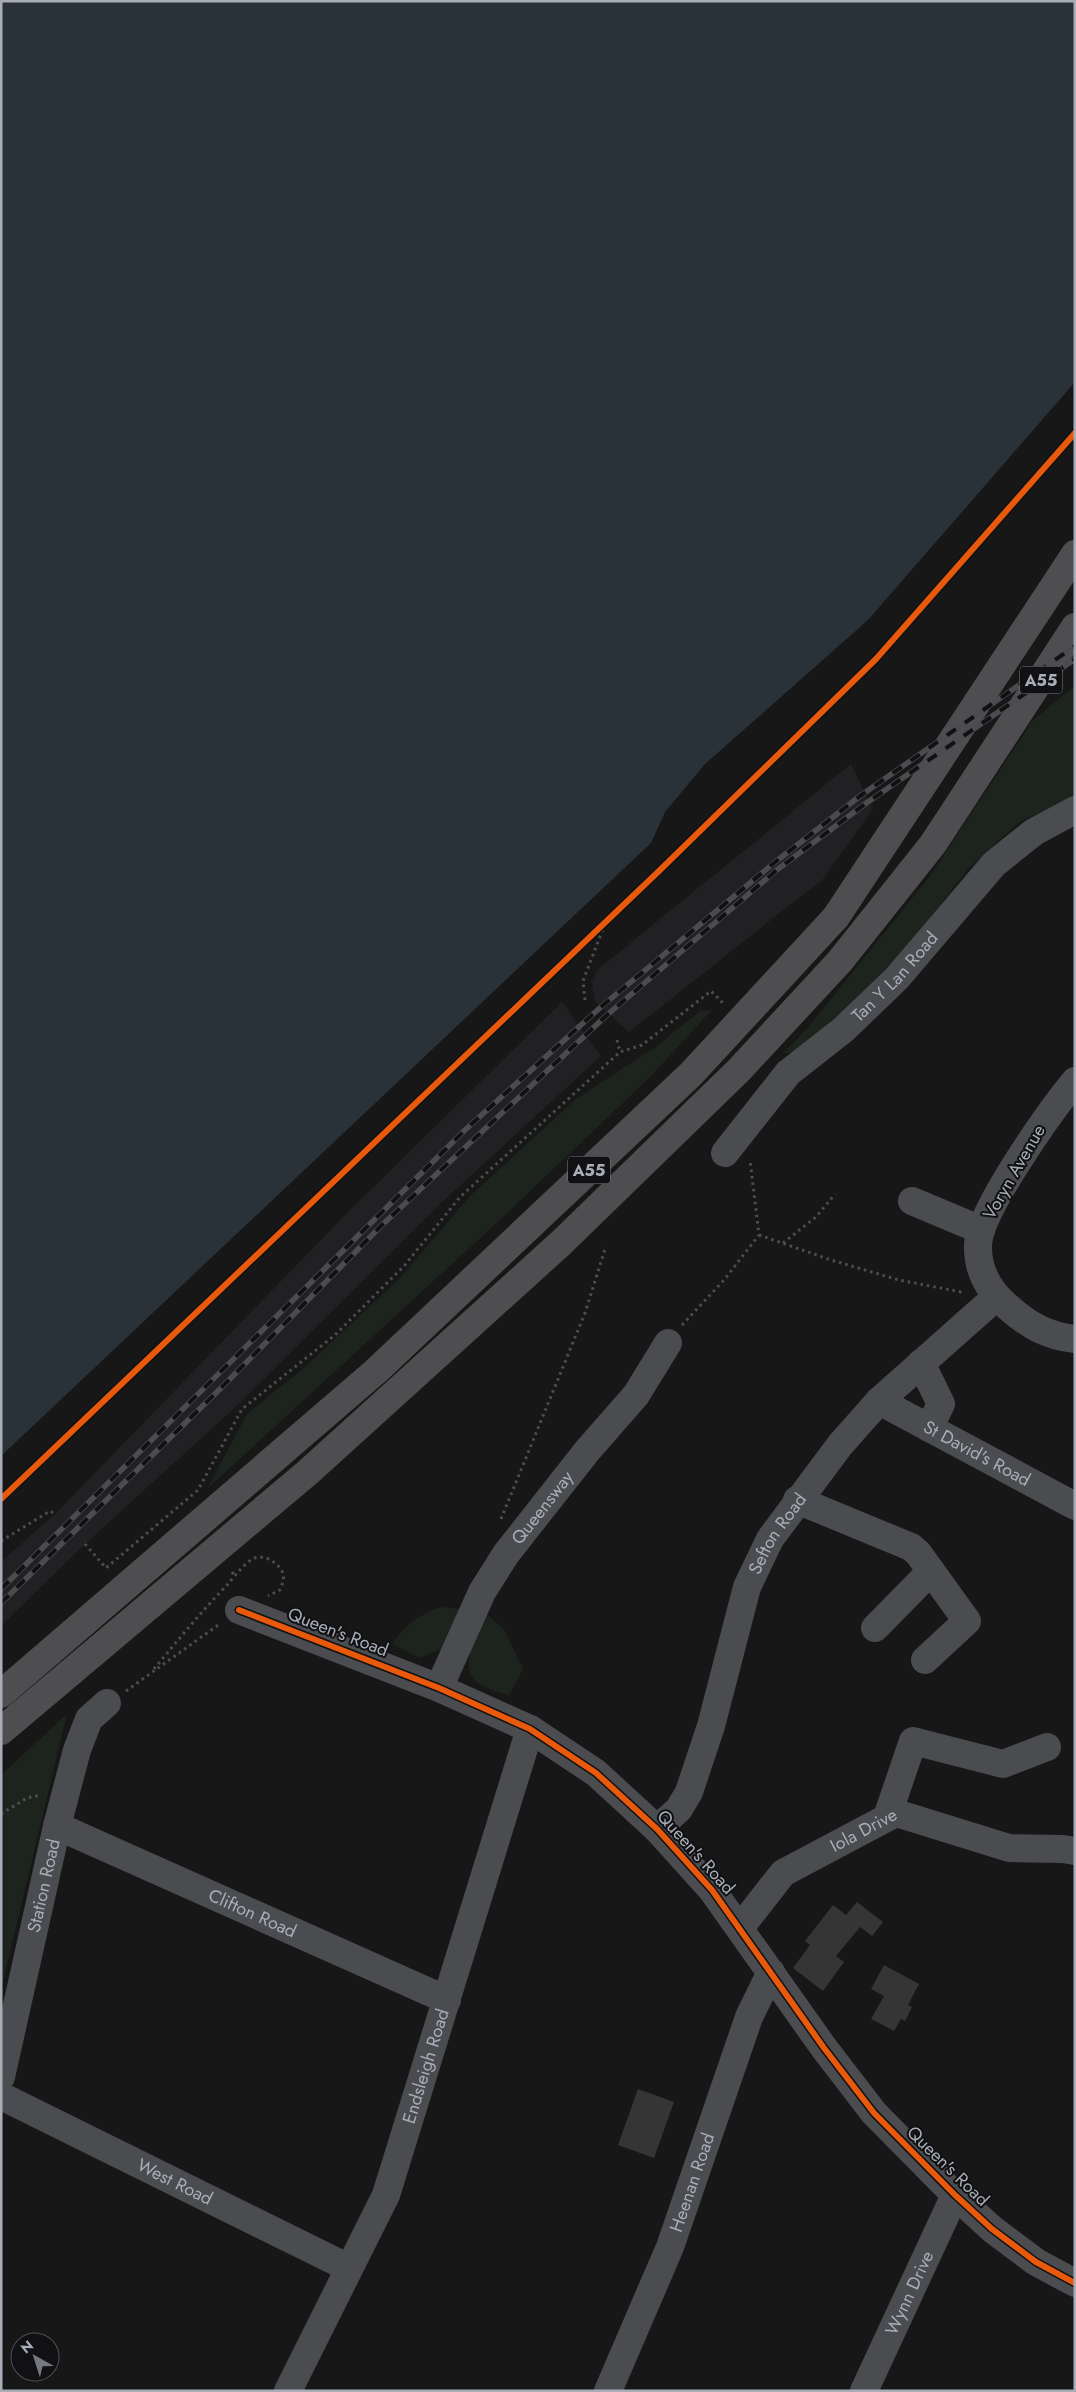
<svg xmlns="http://www.w3.org/2000/svg" width="1076" height="2392" viewBox="0 0 1076 2392" font-family="Jost,sans-serif">
  <style>
    .built { fill: #212123 }
    .green { fill: #1d241e }
    .water { fill: #2a3239 }
    .building { fill: #353536 }
    .lines { fill: none; stroke-linecap: round; stroke-linejoin: round }
    .path { stroke: #4d4e52; stroke-width: 3; stroke-dasharray: 2.5 4; stroke-linecap: butt }
    .minor { stroke: #4b4c50; stroke-width: 28 }
    .highway { stroke: #4e4e51; stroke-width: 28 }
    .rail-casing { stroke: #4b4c4f; stroke-width: 5.5 }
    .rail { stroke: #111113; stroke-width: 4; stroke-dasharray: 11; stroke-linecap: butt }
    .cycleway-casing { stroke: #111113; stroke-width: 9 }
    .cycleway { stroke: #e8590c; stroke-width: 6 }
    .labels { text-anchor: middle; dominant-baseline: central; stroke-width: 4; stroke-linejoin: round; paint-order: stroke }
    .shield { fill: #111113; stroke: #7b7e86; stroke-width: 1 }
    .shield-label { font-size: 16px; font-weight: bold; fill: #a8adb8 }
    .street-label { font-size: 18px; fill: #a8adb8; stroke: #111113 }
  </style>
  <rect width="100%" height="100%" fill="#171717"/>
  <path class="built" d="M851,764L873,809L823,879L629,1032L595,1001L592,983L597,970Z
    M562,1002L601,1056L440,1204L241,1402L85,1544L1,1626V1562L55,1514L348,1212Z"/>
  <path class="green" d="M1075,686V797L1018,823L968,869L903,952L842,1012L791,1053H783L806,1030L930,876L1033,720Z
    M712,1010L649,1078L501,1219L207,1489L247,1414L305,1367L400,1278L470,1196L576,1099L657,1046L700,1011Z
    M440,1607L461,1609L442,1649L419,1658L392,1644C405,1625 419,1615 440,1607Z
    M486,1614L504,1629L523,1669L509,1696C499,1692 485,1689 477,1682C457,1668 479,1631 486,1614Z
    M67,1714L1,1990V1775Z"/>
  <path class="water" d="M1,1H1075V382L868,620L705,764L665,812L651,843L1,1456Z"/>
  <path class="building" d="M857,1902L883,1922L872,1936L860,1927L836,1956L844,1962L823,1991L793,1968L810,1945L805,1941L833,1905L846,1915Z
    M884,1965L919,1984L908,2005L912,2007L905,2021L901,2019L894,2031L871,2019L884,1996L871,1989Z
    M638,2089L674,2102L654,2158L618,2145Z"/>
  <g class="lines">
    <path class="path" d="M585,1000L583,981L606,921
      M617,1040L620,1052
      M759,1235L831,1260L899,1280L961,1292L964,1290
      M783,1243L816,1217L835,1194
      M682,1325L724,1280L759,1235L750,1160
      M501,1519L585,1313L606,1246
      M1,1541L50,1511L55,1514
      M85,1544L106,1568L198,1490L242,1409L335,1335L404,1266L460,1197L620,1052L642,1045L711,991L724,1004
      M232,1572L235,1576
      M154,1669C178,1640 201,1612 227,1585C234,1577 242,1566 251,1560C261,1553 274,1560 280,1568C286,1576 283,1582 280,1590L268,1596
      M126,1691L221,1623
      M1,1814L27,1798L41,1795"/>
    <g class="minor">
      <path d="M1075,1081C1051,1110 980,1210 978,1244C977,1270 989,1291 1008,1307C1028,1325 1047,1336 1075,1339"/>
      <path id="s1" d="M725,1153L788,1073L844,1029L897,978L994,864L1034,832L1075,810"/>
      <path d="M912,1201L981,1230"/>
      <path d="M921,1363L941,1404L929,1428"/>
      <path id="s2" d="M879,1401L1075,1506"/>
      <path d="M797,1500L911,1547L918,1553L967,1621L925,1660"/>
      <path d="M239,1610L439,1688L530,1729L596,1773L657,1829L712,1890L824,2048L874,2113L955,2195L992,2229L1036,2262L1075,2283"/>
      <path d="M875,1628L931,1571"/>
      <path id="s3" d="M439,1688L482,1592L506,1554L587,1451L636,1395L668,1343"/>
      <path d="M887,1817L913,1741L1003,1764L1047,1747"/>
      <path id="s4" d="M57,1826L447,2000"/>
      <path id="s5" d="M657,1829L679,1809L689,1792L711,1726L747,1587L770,1539L840,1445L879,1401L996,1297"/>
      <path id="s6" d="M740,1928L783,1873L896,1813L1009,1848L1063,1849L1075,1851"/>
      <path id="s7" d="M1,2077L57,1826L77,1750L89,1719L107,1703"/>
      <path id="s8" d="M1,2096L349,2268"/>
      <path id="s9" d="M288,2391L386,2195L530,1729"/>
      <path id="s10" d="M608,2391L670,2247L749,2017L771,1972"/>
      <path id="s11" d="M864,2391L955,2195"/>
    </g>
    <path class="highway" d="M1,1694L376,1371L691,1074L836,917L1075,554
      M1,1731L307,1473L561,1243L739,1070L840,961L933,844L1075,627"/>
    <g class="rail-casing">
      <path id="rail" d="M1,1589L465,1130L602,1006L774,863L860,796L1075,646
        M1,1603L220,1389L382,1225L607,1015L778,869L865,804L1075,659"/>
    </g>
    <use href="#rail" class="rail"/>
    <g class="cycleway-casing">
      <path id="cycleway" d="M1,1499L659,871L876,659L1075,433
        M239,1610L439,1688L530,1729L596,1773L657,1829L712,1890L824,2048L874,2113L955,2195L992,2229L1036,2262L1075,2283"/>
    </g>
    <use href="#cycleway" class="cycleway"/>
  </g>
  <g class="labels">
    <g class="shield">
      <rect x="1020" y="666.5" width="42" height="27" rx="4"/>
      <rect x="568" y="1156.5" width="42" height="27" rx="4"/>
    </g>
    <g class="shield-label">
      <text x="1041" y="680">A55</text>
      <text x="589" y="1170">A55</text>
    </g>
    <g class="street-label">
      <text stroke="none"><textPath href="#s1" startOffset="246">Tan Y Lan Road</textPath></text>
      <text transform="translate(1014 1172) rotate(-60)">Voryn Avenue</text>
      <text stroke="none"><textPath href="#s2" startOffset="111">St David's Road</textPath></text>
      <text stroke="none"><textPath href="#s3" startOffset="209">Queensway</textPath></text>
      <text stroke="none"><textPath href="#s5" startOffset="324">Sefton Road</textPath></text>
      <text transform="translate(338 1632) rotate(21)">Queen's Road</text>
      <text stroke="none"><textPath href="#s6" startOffset="161">Iola Drive</textPath></text>
      <text transform="translate(696 1852) rotate(48)">Queen's Road</text>
      <text stroke="none"><textPath href="#s7" startOffset="196">Station Road</textPath></text>
      <text stroke="none"><textPath href="#s4" startOffset="214">Clifton Road</textPath></text>
      <text stroke="none"><textPath href="#s9" startOffset="354">Endsleigh Road</textPath></text>
      <text transform="translate(948 2166) rotate(44)">Queen's Road</text>
      <text stroke="none"><textPath href="#s8" startOffset="194">West Road</textPath></text>
      <text stroke="none"><textPath href="#s10" startOffset="225">Heenan Road</textPath></text>
      <text stroke="none"><textPath href="#s11" startOffset="108">Wynn Drive</textPath></text>
    </g>
  </g>
  <rect width="1076" height="2392" fill="none" stroke="#a8adb8" stroke-width="5"/>
  <g transform="translate(35 2357) rotate(321)"><circle r="24" fill="#111113" stroke="#4d4f55"/>
  <path d="M0-4L9 19L0 12L-9 19Z" fill="#757880"/>
  <text y="-8" font-size="14" font-weight="bold" text-anchor="middle" fill="#a8adb8">N</text>
  </g>
</svg>
